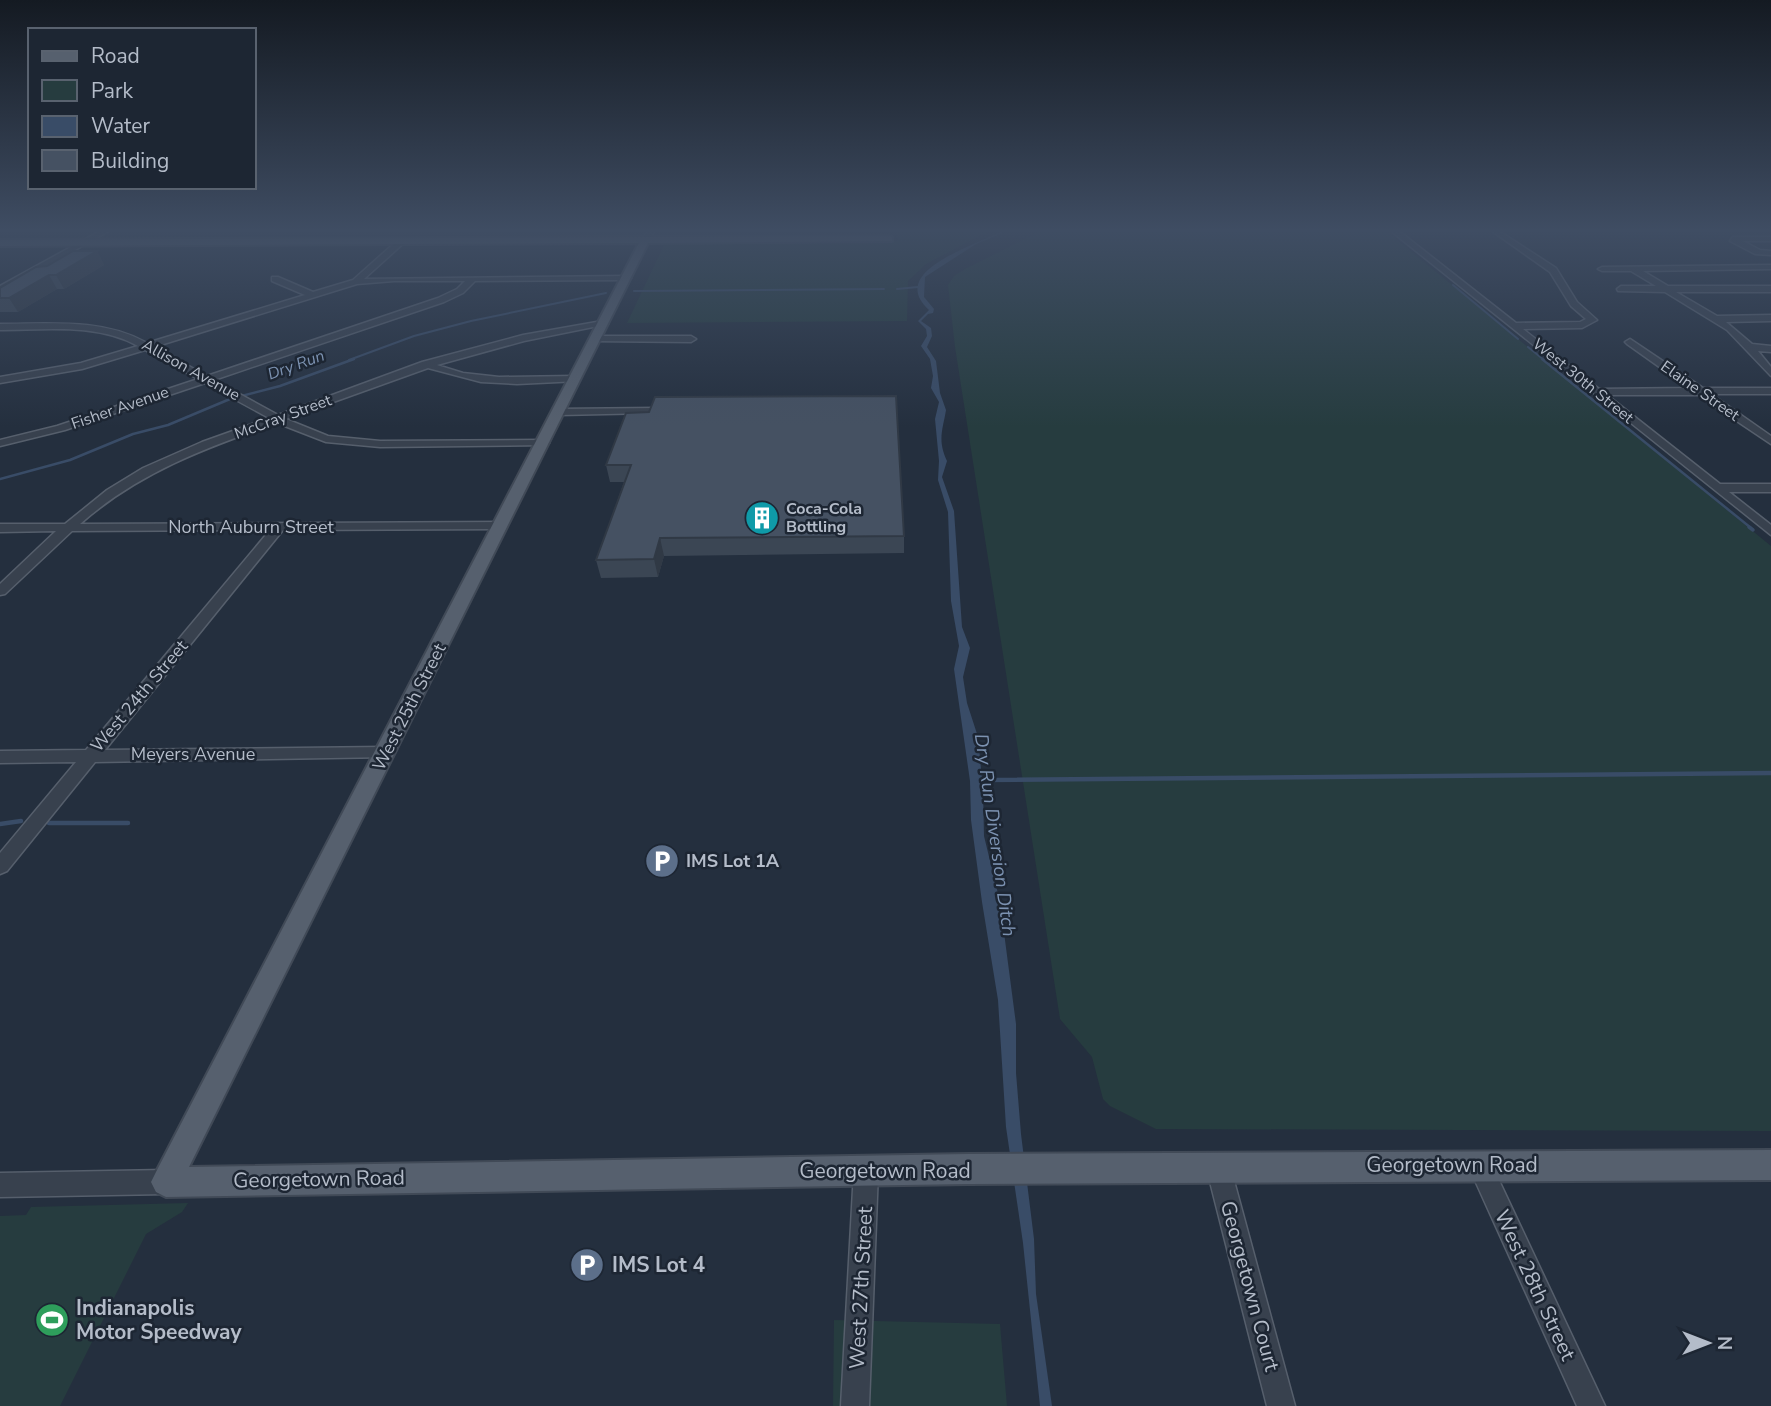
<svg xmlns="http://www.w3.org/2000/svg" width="1771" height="1406" viewBox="0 0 1771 1406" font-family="'Nunito Sans',sans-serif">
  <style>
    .green { fill: #263c3f }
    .water { fill: #394c67 }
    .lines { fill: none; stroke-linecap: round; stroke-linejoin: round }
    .stream-far3 { stroke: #394c67; stroke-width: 2 }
    .stream-far2 { stroke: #394c67; stroke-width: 2.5 }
    .stream-far1 { stroke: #394c67; stroke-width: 3.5 }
    .stream { stroke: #394c67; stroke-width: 4.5 }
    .minor-casing { stroke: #565f6c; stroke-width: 3 }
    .major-casing { stroke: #414a57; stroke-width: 4 }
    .minor { fill: #38414e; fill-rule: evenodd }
    .major { fill: #56606e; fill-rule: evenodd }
    .wall { fill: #3b4654 }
    .shaded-wall { fill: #303945 }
    .building { fill: #455162; stroke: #303945; stroke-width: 2 }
    .labels { text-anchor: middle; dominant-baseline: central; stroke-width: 5; stroke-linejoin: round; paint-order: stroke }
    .far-water-label { font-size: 16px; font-style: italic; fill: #7c92b1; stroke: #1d2633 }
    .far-street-label { font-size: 16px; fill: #b4bcc9; stroke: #1d2633 }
    .far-poi-label { font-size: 16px; font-weight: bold; fill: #b4bcc9; stroke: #1d2633; text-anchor: start }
    .street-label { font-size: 18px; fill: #b4bcc9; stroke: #1d2633 }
    .poi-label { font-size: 18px; font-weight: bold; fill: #b4bcc9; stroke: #1d2633; text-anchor: start }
    .water-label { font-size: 19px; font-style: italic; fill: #7c92b1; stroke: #1d2633 }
    .near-street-label { font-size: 21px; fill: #b4bcc9; stroke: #1d2633 }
    .near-poi-label { font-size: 21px; font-weight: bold; fill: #b4bcc9; stroke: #1d2633; text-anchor: start }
  </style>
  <rect width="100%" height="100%" fill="#242f3e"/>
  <path class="green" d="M898,231H989L926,264L908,281L907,321L627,323L665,243L898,241Z
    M1041,231H1386L1771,546V1131L1156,1129L1110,1106L1103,1099L1092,1057L1060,1019L955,347L948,285L954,276L965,269Z
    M188,1203L182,1212L146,1234L60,1406H0V1216L26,1215L31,1207Z
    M834,1320L1000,1324L1007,1406H833Z"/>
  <path class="water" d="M1002,231H1007L976,244L925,277L924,297L934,309L933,313L928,314L921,321L931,328L932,336L927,347L936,361L940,393L946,410C943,429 937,440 947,461L942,477L954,511L962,627L970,648L963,677L967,703L978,737L983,790L984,836L1000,902L1016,1024V1073L1021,1134L1034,1239L1036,1294L1052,1406H1040L1023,1243L1006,1127L998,1000L982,902L971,820L970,781L954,669L959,646L951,601L948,512L938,480L939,461L935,419L939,402L931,388L933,376L930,359L921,346L927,336L926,329L918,321L929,310C886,271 975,246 1002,231Z"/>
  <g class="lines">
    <path class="stream-far3" d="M1453,285L1518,339
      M897,289L918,287
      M634,291L884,289
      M1528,347L1544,360
      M349,360L414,336L471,321L606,293"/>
    <path class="stream-far2" d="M1542,359L1751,528
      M0,479L70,460L133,434L168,425L230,399L280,386L354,359"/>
    <path class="stream-far1" d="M1749,527L1753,530"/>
    <path class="stream" d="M979,780L1771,773
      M49,823H128
      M0,824L21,821"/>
    <g class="minor-casing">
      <path id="minor" d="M100,231H109L0,292V286Z
        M647,231H654L648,242H642Z
        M1391,231H1399L1516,323L1580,322L1586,319L1571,306L1550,272L1492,231H1499L1556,268L1577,302L1597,320L1582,328L1523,329L1599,389L1689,388L1627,344L1625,342L1630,339L1703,388H1771V394H1711L1771,436V444L1698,395H1607L1720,484H1771V492H1729L1771,525V535Z
        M1733,237H1771V241H1743L1760,250L1771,251V255L1755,254L1730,241Z
        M399,239L406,241L364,279L627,276L631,278L627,280L475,281L463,293L444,302L214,380L278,415L422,362L523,335L608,320V324L524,341L437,365L463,373L499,377L575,376L580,379L579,381L517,384L481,382L428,368L286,419L328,436L380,441L543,440L549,443L547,445L380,447L326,442L277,423C205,448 138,473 80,524L505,522L507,525L501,529L283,530L105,750L385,747L391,749L393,753L391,757L95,762L7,871L0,874V853L76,762L0,763V751L86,750L270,530L72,531L5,594L0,595V584L56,531L0,532V524H65L107,490L143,468L202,442L269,418L205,383L65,430L0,446V440L57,426L198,379L145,350L82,369L0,383V377L81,363L138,346C97,323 46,330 0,330V324C50,324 103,318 147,343L305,295L272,281V277H278L313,292L353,280ZM394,281H465L457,289L438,298L207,376L154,347L357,284Z
        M1771,265V269L1643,271L1668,286H1771V292H1676L1717,316L1771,315V321L1726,322L1752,344L1771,346V352L1758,351L1771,367V376L1727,330L1665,292L1618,291L1617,289L1621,286H1656L1631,271H1602L1598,269L1602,267Z
        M596,336H691L696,339L691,342L593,341L591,339Z
        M656,408L657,410L652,413L559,415L554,412L559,409Z
        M1480,1153L1488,1157L1605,1406H1577L1468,1165L1472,1157Z
        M1218,1154L1226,1158L1230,1166L1295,1406H1267L1206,1166L1210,1158Z
        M866,1159L874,1163L878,1171L869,1406H841L854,1171L858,1163Z
        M166,1170L175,1173L178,1182L175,1191L166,1194L0,1197V1173Z"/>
    </g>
    <g class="major-casing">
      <path id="major" d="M889,236L892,237V241L648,243L189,1167L968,1154L1771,1150V1180L968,1184L166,1197L156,1192L151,1182L156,1172L639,243L0,246V240Z"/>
    </g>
    <use href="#minor" class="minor"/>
    <use href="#major" class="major"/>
  </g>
  <path class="wall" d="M97,251L104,265L64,289H57L18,312H0V288L47,266Z
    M626,413L904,536V553L664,556L658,577L601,578L596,560L624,482H610L606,465Z"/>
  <path class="shaded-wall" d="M97,251L104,265L64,289L56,275Z
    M49,275L57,289L18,312L9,298Z
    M660,538L664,556L658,577L654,559Z"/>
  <path class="building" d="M73,251H97L56,275H49L9,298H0V288L36,267L47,266Z
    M896,396L904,536L660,538L654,559L596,560L631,465H606L626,413L649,412L655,397Z"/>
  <linearGradient id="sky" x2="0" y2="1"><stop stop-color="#141a22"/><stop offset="0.54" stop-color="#3f4d63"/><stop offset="1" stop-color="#3f4d63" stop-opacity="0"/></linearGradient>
  <rect width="1771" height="427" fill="url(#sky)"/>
  <defs>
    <g id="building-disc" transform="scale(1.75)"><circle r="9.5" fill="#0f9aa8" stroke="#1d2633"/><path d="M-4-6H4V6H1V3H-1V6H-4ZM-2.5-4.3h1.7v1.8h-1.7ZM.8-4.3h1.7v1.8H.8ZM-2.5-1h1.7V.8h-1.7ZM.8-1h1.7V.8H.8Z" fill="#fff"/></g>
    <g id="parking-disc" transform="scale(1.75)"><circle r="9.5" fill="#5c6f8a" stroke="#1d2633"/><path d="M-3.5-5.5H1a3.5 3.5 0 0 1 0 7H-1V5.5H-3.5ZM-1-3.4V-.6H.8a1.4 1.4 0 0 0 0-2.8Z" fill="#fff"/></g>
    <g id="stadium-disc" transform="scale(1.75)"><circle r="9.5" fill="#2e9e5b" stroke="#1d2633"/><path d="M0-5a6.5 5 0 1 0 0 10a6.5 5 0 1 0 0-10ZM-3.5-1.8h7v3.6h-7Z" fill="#fff"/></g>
  </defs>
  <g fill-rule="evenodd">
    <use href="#building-disc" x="762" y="518"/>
    <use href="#parking-disc" x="662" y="861"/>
    <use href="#parking-disc" x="587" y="1265"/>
    <use href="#stadium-disc" x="52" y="1320"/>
  </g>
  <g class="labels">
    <g class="far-water-label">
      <text transform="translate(296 365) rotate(-20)">Dry Run</text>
    </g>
    <g class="far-street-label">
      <text transform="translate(191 370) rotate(29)">Allison Avenue</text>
      <text transform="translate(1583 381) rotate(39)">West 30th Street</text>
      <text transform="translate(1700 391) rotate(35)">Elaine Street</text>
      <text transform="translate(120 408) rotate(-19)">Fisher Avenue</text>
      <text transform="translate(283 417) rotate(-20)">McCray Street</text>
    </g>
    <g class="far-poi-label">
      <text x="786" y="509">Coca-Cola<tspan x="786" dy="18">Bottling</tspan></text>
    </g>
    <g class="street-label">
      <text x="251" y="527">North Auburn Street</text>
      <text transform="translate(139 696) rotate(-50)">West 24th Street</text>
      <text transform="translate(409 707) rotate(-63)">West 25th Street</text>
      <text x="193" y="754">Meyers Avenue</text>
    </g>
    <g class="poi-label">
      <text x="686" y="861">IMS Lot 1A</text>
    </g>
    <g class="water-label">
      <text transform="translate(995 835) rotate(82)">Dry Run Diversion Ditch</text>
    </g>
    <g class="near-street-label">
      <text x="1452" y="1165">Georgetown Road</text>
      <text x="885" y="1171">Georgetown Road</text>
      <text transform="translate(319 1179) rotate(-1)">Georgetown Road</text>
      <text transform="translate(1535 1285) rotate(65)">West 28th Street</text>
      <text transform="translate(1250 1286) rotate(75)">Georgetown Court</text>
      <text transform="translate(861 1288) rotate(-87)">West 27th Street</text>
    </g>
    <g class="near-poi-label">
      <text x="612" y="1265">IMS Lot 4</text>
      <text x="76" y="1308">Indianapolis<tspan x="76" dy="24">Motor Speedway</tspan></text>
    </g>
  </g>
  <rect x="28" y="28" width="228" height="161" fill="#1d2633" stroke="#59626f" stroke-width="2"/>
  <rect x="42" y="51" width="35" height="10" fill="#56606e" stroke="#59626f" stroke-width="2"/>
  <text x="91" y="63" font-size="21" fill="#b4bcc9">Road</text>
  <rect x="42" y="80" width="35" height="21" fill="#263c3f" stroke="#59626f" stroke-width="2"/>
  <text x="91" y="98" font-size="21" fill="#b4bcc9">Park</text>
  <rect x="42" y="116" width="35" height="21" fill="#394c67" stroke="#59626f" stroke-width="2"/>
  <text x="91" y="133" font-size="21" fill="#b4bcc9">Water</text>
  <rect x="42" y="150" width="35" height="21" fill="#455162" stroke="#59626f" stroke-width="2"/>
  <text x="91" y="168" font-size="21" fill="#b4bcc9">Building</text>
  <g transform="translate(1708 1343) rotate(90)" stroke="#1d2633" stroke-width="5" paint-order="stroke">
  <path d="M0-5L12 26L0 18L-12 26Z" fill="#b4bcc9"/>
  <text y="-10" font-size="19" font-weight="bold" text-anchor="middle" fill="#b4bcc9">N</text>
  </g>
</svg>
